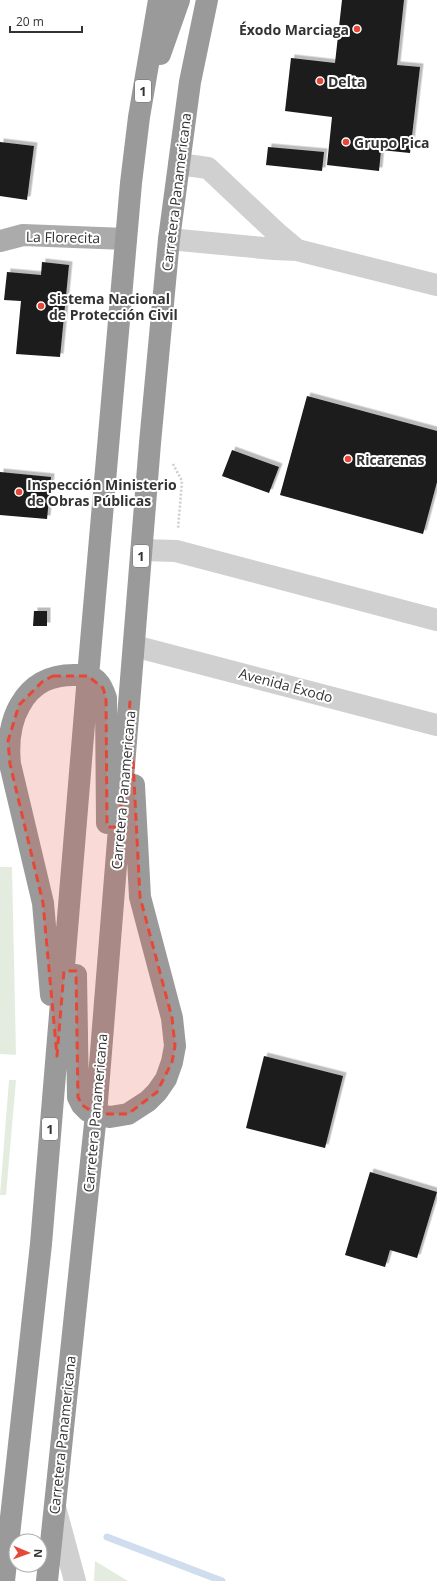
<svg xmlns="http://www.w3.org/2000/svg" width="437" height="1581" viewBox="0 0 437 1581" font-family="'Open Sans',sans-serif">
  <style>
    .green { fill: #e4ecdf }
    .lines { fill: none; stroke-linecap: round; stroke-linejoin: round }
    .stream { stroke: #cfddee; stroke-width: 7 }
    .building { fill: #1a1a1a; filter: url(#shadow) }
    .path { stroke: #cdcdcd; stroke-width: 2.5; stroke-dasharray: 2 2; stroke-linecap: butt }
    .minor { stroke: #d0d0d0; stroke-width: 22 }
    .major { stroke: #ababab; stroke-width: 22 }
    .highway { stroke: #9a9a9a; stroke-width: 22 }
    .marked { fill: #e64838; fill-opacity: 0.2; stroke: #e64838; stroke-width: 3; stroke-dasharray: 8 5; stroke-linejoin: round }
    .poi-dot { fill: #e64838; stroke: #fff; stroke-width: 1.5 }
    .labels { text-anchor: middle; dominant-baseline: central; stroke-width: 4; stroke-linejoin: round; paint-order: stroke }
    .shield { fill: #fff; stroke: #707070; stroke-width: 1 }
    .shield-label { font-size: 13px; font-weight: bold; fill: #333 }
    .poi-label { font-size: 14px; font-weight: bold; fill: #333; stroke: #fff; text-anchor: start }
    .street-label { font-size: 14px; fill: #333; stroke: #fff }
  </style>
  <defs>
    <filter id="shadow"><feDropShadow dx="3.5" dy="-3.5" stdDeviation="0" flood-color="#0004"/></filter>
  </defs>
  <rect width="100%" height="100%" fill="#fff"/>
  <path class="green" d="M0,867H12L16,1055L0,1054Z
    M9,1080H16L6,1195H0Z
    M95,1561L128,1581H94Z"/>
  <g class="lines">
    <path class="stream" d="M107,1537L222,1581"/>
  </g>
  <path class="building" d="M342,0H404L397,65L420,67L410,153L381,150L379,171L327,165L332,117L285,111L291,58L335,63Z
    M0,142L34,146L27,200L0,196Z
    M268,147L324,152L322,171L266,165Z
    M42,262L69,265L60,357L16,354L21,301L4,300L7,272L41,275Z
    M307,396L437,431V482L423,534L280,495Z
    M232,450L279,467L269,493L222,476Z
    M0,472L51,477L47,519L0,515Z
    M34,611H47V626H33Z
    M264,1056L343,1076L325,1148L246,1128Z
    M370,1172L437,1192L417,1258L390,1250L385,1267L345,1255Z"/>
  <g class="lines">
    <path class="path" d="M173,464L182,481L178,529"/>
    <path class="minor" d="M179,164L208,168L278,234L297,250
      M169,239L274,249L297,250L437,285
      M142,550L176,551L437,620
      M134,646L437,725
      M55,1507L75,1581"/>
    <path class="major" d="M0,241L23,235L126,239"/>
    <path class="highway" d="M160,54L179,0
      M76,975L78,1097L82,1105L88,1111L96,1114L110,1117L128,1114L148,1101L157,1092L166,1079L172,1062L175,1046L172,1018L140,897L134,785
      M51,995L43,903L10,764C8,744 9,724 20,705C33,682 52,674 78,675C86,676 93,676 98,682C102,686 104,692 106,698L107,823
      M4,1581L41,1244L88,676L131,183L139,117L159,0
      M47,1581L96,1114L150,443L169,239L190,82L207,0"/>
  </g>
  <path class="marked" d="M53,676H88L103,688L106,698L107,827H119L130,702L140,897L172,1018L175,1046L172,1062L157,1092L128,1114H96L82,1105L78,1097L76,971H64L57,1056L43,903L10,764L8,741L19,705L43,681Z"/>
  <g class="poi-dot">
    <circle cx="357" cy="29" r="4"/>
    <circle cx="320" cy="81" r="4"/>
    <circle cx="346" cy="142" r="4"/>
    <circle cx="41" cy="306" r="4"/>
    <circle cx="348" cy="459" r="4"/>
    <circle cx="19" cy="492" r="4"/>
  </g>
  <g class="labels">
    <g class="shield">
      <rect x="135" y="80" width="16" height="22" rx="3"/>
      <rect x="133" y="545" width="16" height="22" rx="3"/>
      <rect x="42" y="1118" width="16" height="22" rx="3"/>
    </g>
    <g class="shield-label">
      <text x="143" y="91">1</text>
      <text x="141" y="556">1</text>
      <text x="50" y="1129">1</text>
    </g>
    <g class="poi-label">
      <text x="349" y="29" text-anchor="end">Éxodo Marciaga</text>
      <text x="328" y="81">Delta</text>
      <text x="354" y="142">Grupo Pica</text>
      <text x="49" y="298">Sistema Nacional<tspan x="49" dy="16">de Protección Civil</tspan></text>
      <text x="356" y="459">Ricarenas</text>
      <text x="27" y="484">Inspección Ministerio<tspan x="27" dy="16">de Obras Públicas</tspan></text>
    </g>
    <g class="street-label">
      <text transform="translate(176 192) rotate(-83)">Carretera Panamericana</text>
      <text transform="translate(63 237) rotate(1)">La Florecita</text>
      <text transform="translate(286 685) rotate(15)">Avenida Éxodo</text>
      <text transform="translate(123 790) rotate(-85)">Carretera Panamericana</text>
      <text transform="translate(95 1113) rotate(-85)">Carretera Panamericana</text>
      <text transform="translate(62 1435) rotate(-84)">Carretera Panamericana</text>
    </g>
  </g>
  <g transform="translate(28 1553) rotate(92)"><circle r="19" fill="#ffffff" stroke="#adadad"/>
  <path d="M0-3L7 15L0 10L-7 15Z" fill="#e64838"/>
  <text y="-6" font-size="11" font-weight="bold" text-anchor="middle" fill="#333333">N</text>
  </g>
  <path d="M10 26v6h72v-6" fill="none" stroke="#333333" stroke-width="2"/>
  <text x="16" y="26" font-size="12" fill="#333333" stroke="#ffffff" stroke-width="3" paint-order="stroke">20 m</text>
</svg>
